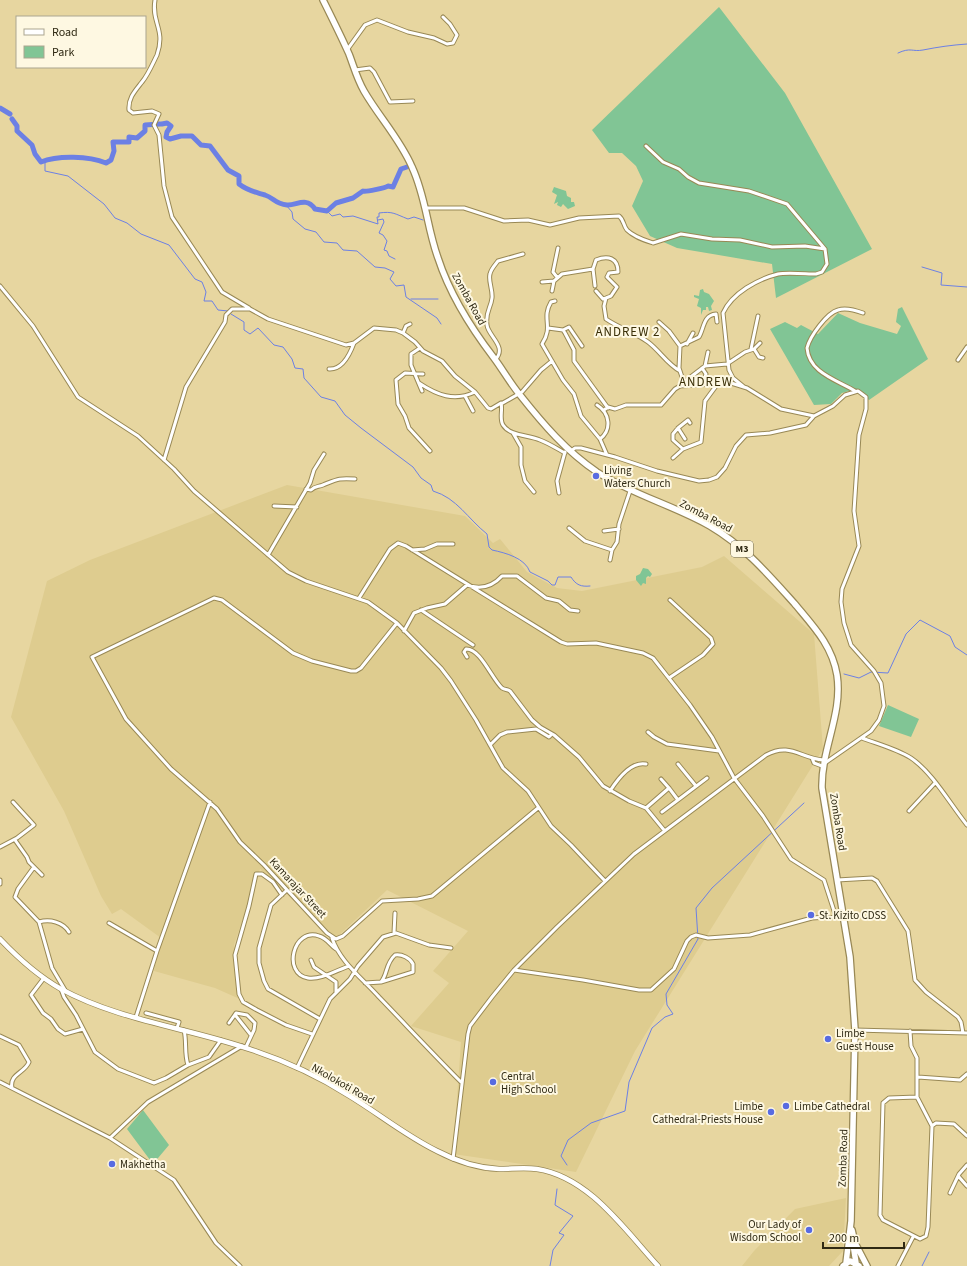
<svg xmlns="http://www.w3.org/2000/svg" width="967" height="1266" viewBox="0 0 967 1266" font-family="'Source Sans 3',sans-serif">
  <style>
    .built { fill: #decc8f }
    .green { fill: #81c595 }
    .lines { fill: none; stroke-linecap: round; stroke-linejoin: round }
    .stream { stroke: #6c80e4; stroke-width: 1 }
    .river { stroke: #6c80e4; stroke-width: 5 }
    .street-casing { stroke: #988855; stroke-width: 5 }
    .secondary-casing { stroke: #988855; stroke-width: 6 }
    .highway-casing { stroke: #988855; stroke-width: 8 }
    .street { stroke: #fff; stroke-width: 3 }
    .secondary { stroke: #fff; stroke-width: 4.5 }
    .highway { stroke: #fff; stroke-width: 5.5 }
    .poi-dot { fill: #586be1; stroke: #fef8e2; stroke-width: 1.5 }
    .labels { text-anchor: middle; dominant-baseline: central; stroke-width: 4; stroke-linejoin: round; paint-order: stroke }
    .shield { fill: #fef8e2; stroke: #6d6751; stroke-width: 1 }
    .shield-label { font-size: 10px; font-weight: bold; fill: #2f2913 }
    .street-label { font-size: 11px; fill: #2f2913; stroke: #fef8e2 }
    .poi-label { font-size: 11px; fill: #2f2913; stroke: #fef8e2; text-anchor: start }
    .quarter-label { font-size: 13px; letter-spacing: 1px; fill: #3a2f07; stroke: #fef8e2 }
  </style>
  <rect width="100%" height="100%" fill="#e7d6a0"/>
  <path class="built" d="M287,485L465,516L493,543L500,539L527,572L557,588L582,591L702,567L724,556L814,634L823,749L635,1051L576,1172L453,1154L461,1042L411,1026L449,983L433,971L468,931L387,890L335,939L260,869L234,945L242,1000L215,988L154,971L161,938L121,909L112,914L101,896L64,811L11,717L47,581L90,560Z
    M846,1198L843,1251L829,1266H742L754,1251L795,1209Z"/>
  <path class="green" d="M719,7L785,93L872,249L776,298L772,264L677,248L650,236L632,206L643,181L636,166L622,153H609L592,130Z
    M554,187L566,191L567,196L571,198V202H574L575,206L568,209L563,204L561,207L557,205L558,202L554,204L557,195L552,192Z
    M703,289L704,292L709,294L714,301L711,306L712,310L709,311L708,307H706V310H703L701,315V308L697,306L699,299L694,297V295L699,296L700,290Z
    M902,307L928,359L869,400L856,389L842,393L831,404L814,405L770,329L785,322L797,328L801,325L818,334L838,313L860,323L897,334L901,326L896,322L898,309Z
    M643,568L648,569L652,574L650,577L648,576L646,578V584L643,583L641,586L636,580V576L640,574Z
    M888,705L919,719L911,737L879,726Z
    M143,1110L169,1145L153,1164L127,1129Z"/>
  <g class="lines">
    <path class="stream" d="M898,53C911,47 912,52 923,50C938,47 952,45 967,44
      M45,161V171L68,176L104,204L115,218L127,223L141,234L169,245L195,279L202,282L206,292L204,301H212L218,310L228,311
      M286,205L292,212L293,219L305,229L316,232L324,242L337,243L343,250L357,251L375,267L385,268L394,272L390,279L396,286L404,285L406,297L437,318L441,324
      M327,211L332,216L340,214L343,217L353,216L378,224L377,217H379V213C393,211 395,214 408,219L414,217L423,220
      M378,220L383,219L384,222L379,233L383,235L387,241L384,250L387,251L389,256L395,259
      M922,267L942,273L941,285L967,287
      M411,299H438
      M231,314L244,322V330L250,334L258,328L274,345L283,347L292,359L295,368L303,369L304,378L321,397L335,401L345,415L361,428L413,467L421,478L431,485L433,491C457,498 468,519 487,534L489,547L492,550C506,553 525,558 530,572L548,581L552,585H555L558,577H571C576,585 581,587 590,586
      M844,674L859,678L871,672L888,673L906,634L920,620L950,636L955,647L967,655
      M567,1165L561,1156L568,1140L591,1123L625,1111L629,1082L652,1028L665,1017L673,1014L667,1005L666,994L698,939L696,908L712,888L804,803
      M550,1266L553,1250L564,1235L559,1233L573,1216L555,1205L557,1189
      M922,1266L929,1252"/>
    <path class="river" d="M0,108L10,114
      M12,119L17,126V131L32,145L35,154L41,162C58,155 89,156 106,163L111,160L114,151L113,142H129V137L137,138L145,131V125L160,124
      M162,124L167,123L171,126L167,132L166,137L170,139L181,136H192L201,145L210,146L228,170L239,176V184C248,191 255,192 265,195C274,198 275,204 287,205C296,206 306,196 315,209L327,211L336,203L353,198L363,191C366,192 385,188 388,186L393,187L401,169L410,166"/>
    <g class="street-casing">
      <path id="street" d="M155,0C151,23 166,29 157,55C153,63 148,75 142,82C135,91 128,98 129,110L133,113L152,111L159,114L154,125L159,135L164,186L172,217L222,292L249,308
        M347,50L365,25L377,20L408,32L434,38L447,44L453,43L457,35L450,24L443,17
        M355,70L370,68L374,72L390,102L413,101
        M646,146L663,162L679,169L688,177L699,183L749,191L787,204L825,249
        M426,208H464L504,221L528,220L550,225L579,218L619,216C624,220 623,225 627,230C634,237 644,240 653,243L681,234L712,239L740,240L772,247L805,246L825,249L827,264L822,272L816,274C807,274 786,272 778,274C758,279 732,293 723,313L729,370L733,378L744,387
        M557,277L553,272L558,248
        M542,282L554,281
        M0,286L33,326L78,397L138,436L174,469L194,491L288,572L306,581L368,602L397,623L441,668L451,681L476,720L503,768L528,791L551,826L571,845L605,881
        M595,286L593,269L596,260C608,255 618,258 618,272L609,273L607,277L617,287L611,296L606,298L604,306L606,319C619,328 634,332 648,342C660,351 667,364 680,371
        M552,291L554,281L562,274L593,269
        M596,291L603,299L606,298
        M555,301L551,302C541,319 554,326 542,344L563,380L574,394L581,416L600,439L607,455
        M659,322L669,331L680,346L679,368L684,383
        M548,328L563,330L565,333L574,350V361L608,408
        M563,330L569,327L582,346
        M403,333L406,326L410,324
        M687,344L693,333
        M680,346L699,337C704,329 703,315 716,314L717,322
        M420,348L411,354V365L422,391
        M751,349L758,316
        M754,349L759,357L763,358
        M495,360C508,347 488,336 487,325C485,312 491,308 492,298C493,290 488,281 490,274C491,269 495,265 498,261L523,254
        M958,360L967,347
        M705,366L708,352
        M702,368L706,374L703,383
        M329,369C343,370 350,354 354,343
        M423,374L405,373L396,380L398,404L405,416L409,428L430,451
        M684,382L705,366L727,364L745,352L754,349L760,343
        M419,383C437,395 454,402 475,392
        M855,391C837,380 809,373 807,348C810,336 827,313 838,310C846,307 855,310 863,313
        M465,396L473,411
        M501,404L522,392L541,370L552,361
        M597,405C610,413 612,430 600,439
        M604,410L608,407L615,409L626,405H661L675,389L680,386L731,383L747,388L781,409L814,416
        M678,428L673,434V440L683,449
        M513,433L521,447V465L525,481L534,492
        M685,439L678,428L688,420L690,423
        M571,451L575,448H581L615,457L657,471L699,481L709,480L717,477L725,468L736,446L746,435L770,433L806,425L814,416L833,406L845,395L858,391L866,397V409L859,435L854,511L859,546L842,589L841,602L844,623L851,645L874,671L881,683L884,706L879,720L871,731L825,763
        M673,458L683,449L701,442L705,401L719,382
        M164,460L186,387L225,322L226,315L232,309H250L268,319L346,345L354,343L374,328L396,330L403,333L415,342L423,351L442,361L455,376L475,392L488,408L491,409L501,403C503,410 499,419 503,425C510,436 528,435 540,440C548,443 556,448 565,453
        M306,489L311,490C315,486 318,487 323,485C338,479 338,478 355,479
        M559,493L557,481L565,452
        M274,506L297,507
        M569,528L585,541L612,550L617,542L619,524L630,491
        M604,531L619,529
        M412,550L425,549L437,544H453
        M268,555L310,483L314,470L324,454
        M610,560L612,550
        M359,598L390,549L398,543L406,546L561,642L567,644L596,643L643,653L653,658L690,705L712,737L734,778L763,816L791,859L824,880L836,917
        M421,610L473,645
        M397,623L361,668L356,671H351L312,661L293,653L222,600L214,598L92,657L126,719L171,769L217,809L240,842L264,865L327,933L336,939L343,936L382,901L418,899L432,896L538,808
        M404,631L414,613L427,608L445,604L467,585C481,590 492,587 502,576H517L546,598L559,601L570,610L578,611
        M467,657L464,652L466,649C480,648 492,679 502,688C505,690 507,689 510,691L532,720L540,727L554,735L579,757L603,786L629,801L646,808L664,830
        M669,678L703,655L713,644L711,638L670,600
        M648,732L654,737L667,744L719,751
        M862,738C878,744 897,749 911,758C933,773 950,804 967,825
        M490,745L500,735L507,732L536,729L549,737L552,734
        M812,758L814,763L822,766
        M678,764L696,786
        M661,779L669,788
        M610,791C617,780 631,761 646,764
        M646,808L669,788L678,800L707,778
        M909,811L935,783
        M662,812L678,800
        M15,840L27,857L29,862L42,875
        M0,847L17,838L34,825L13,802
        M34,867L18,889L15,897L39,922L52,968L65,990
        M0,880V884
        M837,880L872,878L877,881L908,931L915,980L926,992L958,1017L961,1022L963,1033
        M287,890L271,905L259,948V963L264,981L268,989L320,1019
        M282,895L273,882L262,874H256L249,906L235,955L239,994L243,1002L257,1010L286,1025L312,1034
        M39,922C50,919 63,922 69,932
        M109,923L157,951
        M394,933L395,913
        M332,938C340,962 362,978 379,997C407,1026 434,1055 462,1083
        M336,949C330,945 327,938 319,936C293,927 282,974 308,978C321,980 337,970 349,966
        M395,955C402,954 410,958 413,964V972L381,982C388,974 385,964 395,955Z
        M311,960L314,967L336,982V992
        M514,970L583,980L639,990H651L674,969L687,941L691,937L696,935L708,938L750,935L812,918L843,916
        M44,978L31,995L43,1013L51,1019L58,1029L65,1034L83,1029
        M365,983L381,982
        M61,989L64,997L76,1015L95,1052L118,1069L154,1083L166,1078L188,1065L209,1057L221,1040
        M146,1013L179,1022L177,1028
        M234,1016L236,1013L247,1015L255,1023L254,1030L246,1047
        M136,1017L157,951L210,802
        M229,1023L234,1016H236L251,1035
        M184,1030C187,1042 184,1053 188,1065
        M855,1030L967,1033
        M910,1031L911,1046L917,1058V1097L932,1126L928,1227L926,1236L920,1239L883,1220L880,1215L883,1103L889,1098L917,1097
        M0,1036L19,1045L29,1062C25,1073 9,1074 12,1088
        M297,1068L330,999L350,979L358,966L383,937L396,933L429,945L451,948
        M918,1077L960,1080L967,1074
        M0,1082L110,1138L148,1102L242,1046
        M932,1126L936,1123L954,1124L967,1136
        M110,1138L174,1180L216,1243L240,1266
        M453,1159L468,1034L470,1026L492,997L514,970L557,927L634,854L766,755C790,742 800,758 823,760
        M959,1177L967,1186
        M950,1193L959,1174L967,1165
        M898,1266L913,1237"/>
    </g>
    <g class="secondary-casing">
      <path id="secondary" d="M0,939C18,958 38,976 61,989C120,1021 190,1028 252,1050C285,1061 318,1076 348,1095C378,1113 406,1136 437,1151C456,1161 478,1168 499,1169C512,1169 524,1167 537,1169C589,1177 624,1229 658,1266"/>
    </g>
    <g class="highway-casing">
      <path id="highway" d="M323,0C332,18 341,36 349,54C354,67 357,79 364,91C379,117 400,139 412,167C426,197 427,228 438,258C450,295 471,328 494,358C503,370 510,383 520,395C543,424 566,451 597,472C633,495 673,505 710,526C744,546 768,574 794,603C813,626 832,645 837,675C843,714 821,749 822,788L850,957L855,1030L851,1221L846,1263
        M852,1230L855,1243L867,1266
        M853,1244L856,1263
        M843,1266L850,1261L859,1266"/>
    </g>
    <use href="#street" class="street"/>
    <use href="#secondary" class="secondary"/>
    <use href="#highway" class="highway"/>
  </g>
  <g class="poi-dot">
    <circle cx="596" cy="476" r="4"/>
    <circle cx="811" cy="915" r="4"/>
    <circle cx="828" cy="1039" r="4"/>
    <circle cx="493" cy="1082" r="4"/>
    <circle cx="786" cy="1106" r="4"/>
    <circle cx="771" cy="1112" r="4"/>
    <circle cx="112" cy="1164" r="4"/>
    <circle cx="809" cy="1230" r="4"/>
  </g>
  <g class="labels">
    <rect class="shield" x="731" y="541" width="22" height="16" rx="3"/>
    <g class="shield-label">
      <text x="742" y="549">M3</text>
    </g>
    <g class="street-label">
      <text transform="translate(469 299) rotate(61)">Zomba Road</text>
      <text transform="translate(706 516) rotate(28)">Zomba Road</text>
      <text transform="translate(838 822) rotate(81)">Zomba Road</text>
      <text transform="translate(298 888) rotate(47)">Kamarajar Street</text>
      <text transform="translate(343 1084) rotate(30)">Nkolokoti Road</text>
      <text transform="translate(843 1158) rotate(-88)">Zomba Road</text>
    </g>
    <g class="poi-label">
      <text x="604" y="470">Living<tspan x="604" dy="13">Waters Church</tspan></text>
      <text x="819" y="915">St. Kizito CDSS</text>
      <text x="836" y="1033">Limbe<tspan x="836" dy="13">Guest House</tspan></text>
      <text x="501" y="1076">Central<tspan x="501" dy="13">High School</tspan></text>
      <text x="763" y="1106" text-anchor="end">Limbe<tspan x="763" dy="13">Cathedral-Priests House</tspan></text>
      <text x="794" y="1106">Limbe Cathedral</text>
      <text x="120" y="1164">Makhetha</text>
      <text x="801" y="1224" text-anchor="end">Our Lady of<tspan x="801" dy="13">Wisdom School</tspan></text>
    </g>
    <g class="quarter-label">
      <text x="628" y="332">ANDREW 2</text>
      <text x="706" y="382">ANDREW</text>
    </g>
  </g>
  <rect x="16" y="16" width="130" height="52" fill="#fef8e2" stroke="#aba58f"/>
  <rect x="24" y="29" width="20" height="6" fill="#ffffff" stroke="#aba58f"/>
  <text x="52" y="36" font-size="12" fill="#2f2913">Road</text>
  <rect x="24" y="46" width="20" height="12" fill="#81c595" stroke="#aba58f"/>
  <text x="52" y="56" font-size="12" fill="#2f2913">Park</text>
  <path d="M823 1242v6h81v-6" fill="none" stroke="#2f2913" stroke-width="2"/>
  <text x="829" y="1242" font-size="12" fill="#2f2913" stroke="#fef8e2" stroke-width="3" paint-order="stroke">200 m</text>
</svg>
